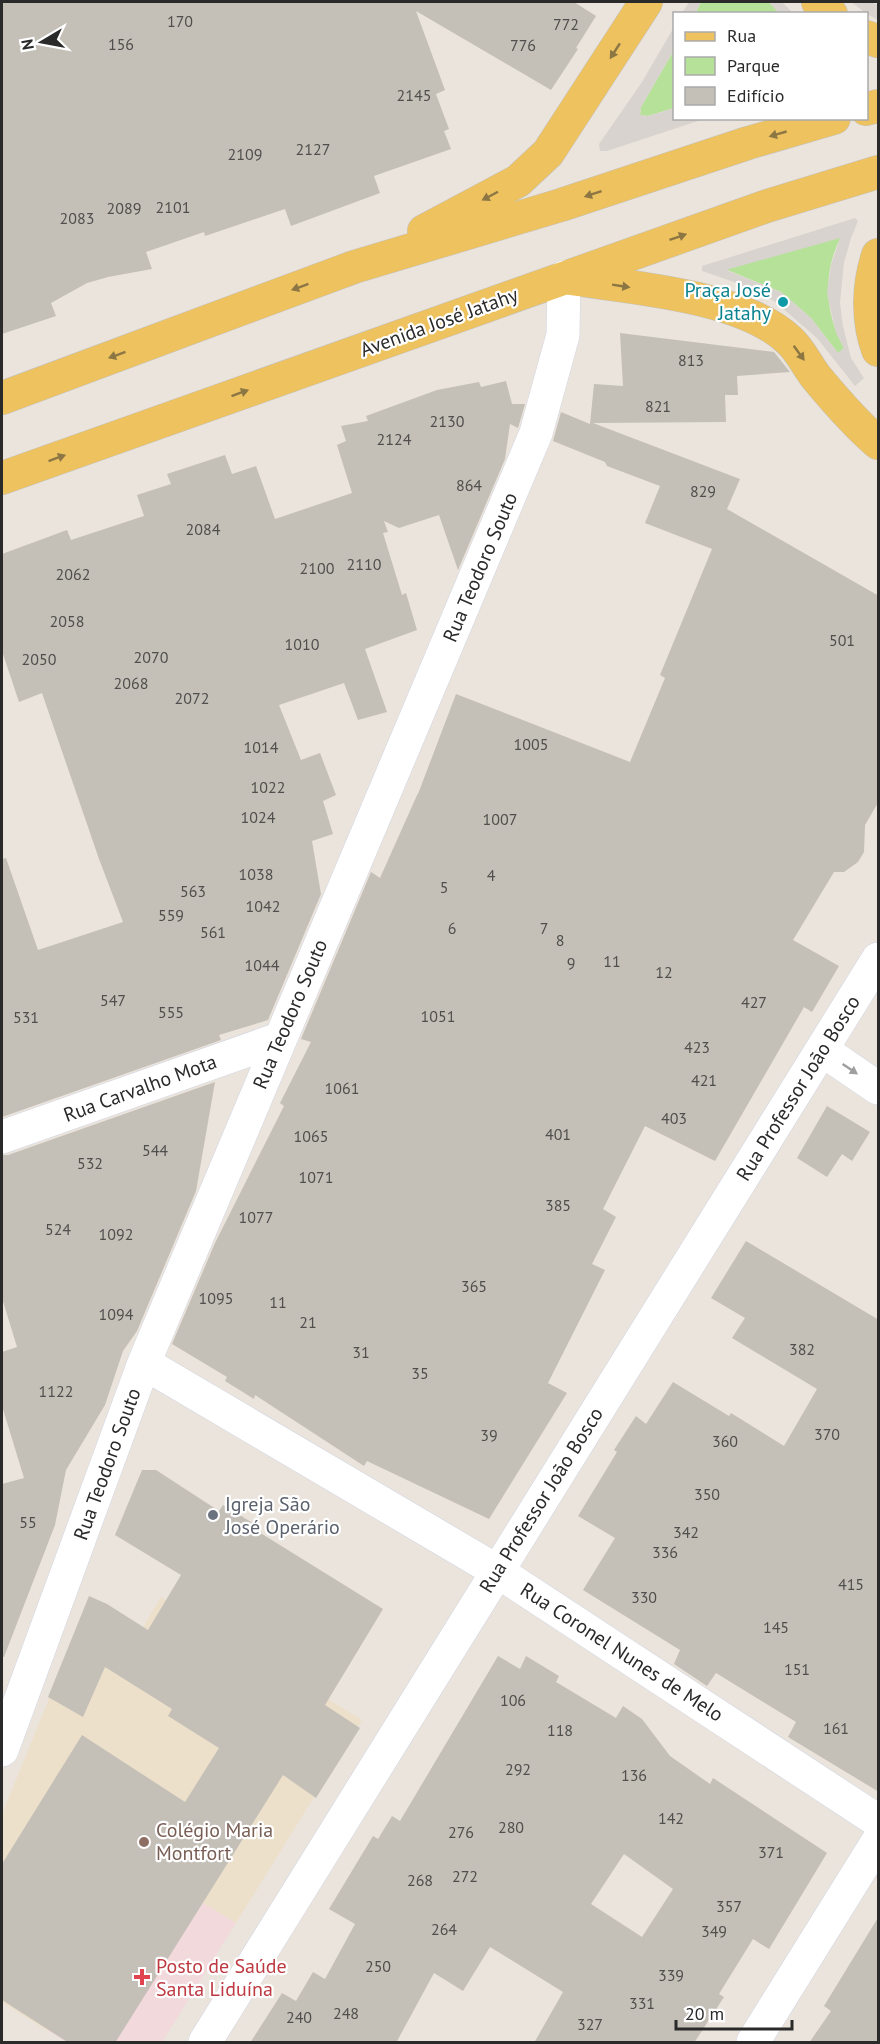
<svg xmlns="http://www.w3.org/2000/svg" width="880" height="2044" viewBox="0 0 880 2044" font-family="'PT Sans',sans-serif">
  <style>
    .education { fill: #ede0cb }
    .medical { fill: #f2d9dc }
    .green { fill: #b6e199 }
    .plaza { fill: #d8d3ce; fill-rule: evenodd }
    .building { fill: #c4bfb7; fill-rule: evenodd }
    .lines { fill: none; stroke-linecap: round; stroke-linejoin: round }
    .minor-casing { stroke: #d1d5e2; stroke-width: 34 }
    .major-casing { stroke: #c3c3c3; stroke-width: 34 }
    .minor { stroke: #fff; stroke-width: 33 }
    .major { stroke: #edc25f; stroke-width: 33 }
    .oneway { fill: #8c7644 }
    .oneway2 { fill: #9f9f9f }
    .culture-dot { fill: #0f9aa8; stroke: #fff; stroke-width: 2 }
    .worship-dot { fill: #6b7280; stroke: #fff; stroke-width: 2 }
    .education-dot { fill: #8d6e63; stroke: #fff; stroke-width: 2 }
    .health-dot { fill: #e0444e; stroke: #fff; stroke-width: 2 }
    .labels { text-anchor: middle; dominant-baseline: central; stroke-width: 4.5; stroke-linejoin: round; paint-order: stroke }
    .number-label { font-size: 16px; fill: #504f4d }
    .culture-label { font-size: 20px; fill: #0d838f; stroke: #fff; text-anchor: end }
    .street-label { font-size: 20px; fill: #2a2a2a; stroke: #fff }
    .worship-label { font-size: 20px; fill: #5b616d; stroke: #fff; text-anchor: start }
    .education-label { font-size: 20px; fill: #785e54; stroke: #fff; text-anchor: start }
    .health-label { font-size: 20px; fill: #be3a42; stroke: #fff; text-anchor: start }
  </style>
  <rect width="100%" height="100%" fill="#ebe4dc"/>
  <path class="education" d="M161,1597L362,1720L236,1923L149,1871L48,2031L2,2002V1814L70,1647L116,1672Z"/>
  <path class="medical" d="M149,1870L236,1923L162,2042H67L48,2031Z"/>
  <path class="green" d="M701,2H769L779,13L695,14Z
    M674,50V108L648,116L640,115L641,107Z
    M841,237C822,273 825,314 844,348L838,353L811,318L781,292L725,269Z"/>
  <path class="plaza" d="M689,2H701L695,13H682Z
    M769,2H782L793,13H779Z
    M851,2H871L878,5V20L867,14Z
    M674,27V50L641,107L640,115L648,116L674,108V118L704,119L607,151H600L599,144L642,82Z
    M855,218L858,221L851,238L844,263L840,303L843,326L851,358L864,378L855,386L817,338L774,301L734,282L702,271V266ZM840,238L831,265L827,293L836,333L844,348L838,353L811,318L781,292L726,270Z"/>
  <path class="building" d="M2,2H574L596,16L576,48L578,49L551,90L416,11L445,90L436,94L449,129L444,131L451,149L374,176L380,193L291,226L285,209L205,236L204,232L146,252L152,269L108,277L87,283L51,303L56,316L2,334Z
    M620,333L774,352L790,372L737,376L738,395H725L726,422L593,423L740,479L727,509L879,596V801L865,825L864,852L858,862L844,872H834L793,940L839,966L812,1012L804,1007L715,1161L645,1126L603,1209L616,1217L592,1264L605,1270L548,1383L567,1393L489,1519L367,1461L364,1466L255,1395L254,1399L225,1381L227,1377L172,1344L215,1243L284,1106L280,1103L311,1042L301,1039L371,872L380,878L418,793V794L456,694L630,762L665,678L660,675L712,549L645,523L660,486L607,466L605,462L553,441L561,412L590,424L594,384L623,386Z
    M506,381L512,404H525L518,428L510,424L505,459L458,570L439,515L399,528L384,521L388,532L383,533L402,595L406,593L417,630L365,649L387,712L358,720L344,683L279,705L301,760L320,753L336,795L323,801L333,834L312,841L321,894L268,1020L219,1035L221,1040L2,1117V859L6,858L38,950L123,922L99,859L42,693L19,702L2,651V554L67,530L71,540L144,516L137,495L171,484L167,474L225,455L232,474L256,466L275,519L352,493L337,445L346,441L341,426L368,421L366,416L437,390L479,382L481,387Z
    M215,1082L196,1191L137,1331L123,1351L105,1405L66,1470L55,1525L4,1657H2V1484L24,1478L2,1406V1352L17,1347L2,1298V1155H8Z
    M827,1106L870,1132L852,1161L842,1154L827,1177L797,1158Z
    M746,1241L879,1320V1792L788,1737L796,1722L716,1673L707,1686L674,1664L680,1650L583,1590L615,1538L578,1516L617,1452L614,1450L636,1416L646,1424L673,1382L729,1416L731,1413L784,1446L817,1389L732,1338L745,1318L711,1298Z
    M142,1470H156L219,1511L223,1505L256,1525L254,1529L383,1609L325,1705L360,1728L316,1798L283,1775L115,2043H69L2,2000V1864L82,1735L185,1802L219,1748L168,1716L172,1709L105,1667L83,1717L48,1697L89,1596L107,1604L148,1630L181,1575L115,1535Z
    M498,1656L520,1669L526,1656L559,1676L556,1682L616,1718L623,1706L642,1719L670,1756L710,1784L713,1778L827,1853L769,1949L753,1939L719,1994L724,1997L694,2043H534L563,1992L490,1947L463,1991L434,1973L396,2043H250L282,1993L296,2001L313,1972L325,1979L355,1924L329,1909L373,1836L378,1839L392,1816L400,1821ZM624,1854L673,1889L642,1937L591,1904Z
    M879,1916V2043H809L831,2011L824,2006Z"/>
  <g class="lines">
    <g class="minor-casing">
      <path id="minor" d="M822,1050L878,1088
        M2,1137L279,1039
        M144,1363L497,1571L878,1821
        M2,1750L144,1363L536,433L563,335L564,277
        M205,2042L878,959
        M753,2042L878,1841"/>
    </g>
    <g class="major-casing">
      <path id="major" d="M818,2L831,14
        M866,37L878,41
        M866,109L878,106
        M424,231L518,181L548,153L646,2
        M878,255C868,285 867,320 878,350
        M568,278C632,288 741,295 789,340C800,350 807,365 816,377C835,400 856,424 878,443
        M2,398L354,267L561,205L748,143L834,118
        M2,478L767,206L878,172"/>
    </g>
    <use href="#minor" class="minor"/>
    <use href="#major" class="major"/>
  </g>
  <defs><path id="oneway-solid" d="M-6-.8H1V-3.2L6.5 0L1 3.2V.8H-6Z" transform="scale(1.5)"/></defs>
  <g class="oneway">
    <use href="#oneway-solid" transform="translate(615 51) rotate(123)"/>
    <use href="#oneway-solid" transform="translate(778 134) rotate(164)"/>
    <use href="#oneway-solid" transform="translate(593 194) rotate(162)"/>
    <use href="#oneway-solid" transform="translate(490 196) rotate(152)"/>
    <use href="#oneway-solid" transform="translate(678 237) rotate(-19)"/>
    <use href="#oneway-solid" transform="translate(621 286) rotate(9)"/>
    <use href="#oneway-solid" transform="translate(300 287) rotate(160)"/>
    <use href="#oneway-solid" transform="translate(799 353) rotate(54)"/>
    <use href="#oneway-solid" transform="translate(117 355) rotate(160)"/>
    <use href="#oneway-solid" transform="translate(240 393) rotate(-20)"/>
    <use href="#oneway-solid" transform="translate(57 458) rotate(-20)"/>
  </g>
  <use class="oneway2" href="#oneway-solid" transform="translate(850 1069) rotate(34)"/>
  <circle class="culture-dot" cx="783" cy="302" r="6"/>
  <circle class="worship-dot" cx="213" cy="1515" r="6"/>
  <circle class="education-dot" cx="144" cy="1842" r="6"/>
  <path class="health-dot" d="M139 1968h6v6h6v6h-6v6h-6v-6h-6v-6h6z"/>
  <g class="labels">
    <g class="number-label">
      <text x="180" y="21">170</text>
      <text x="566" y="24">772</text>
      <text x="121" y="44">156</text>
      <text x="523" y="45">776</text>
      <text x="414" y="95">2145</text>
      <text x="313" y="149">2127</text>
      <text x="245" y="154">2109</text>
      <text x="173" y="207">2101</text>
      <text x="124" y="208">2089</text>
      <text x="77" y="218">2083</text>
      <text x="691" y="360">813</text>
      <text x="658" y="406">821</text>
      <text x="447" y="421">2130</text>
      <text x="394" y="439">2124</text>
      <text x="469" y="485">864</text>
      <text x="703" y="491">829</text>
      <text x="203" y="529">2084</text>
      <text x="364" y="564">2110</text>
      <text x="317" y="568">2100</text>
      <text x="73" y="574">2062</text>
      <text x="67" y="621">2058</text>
      <text x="842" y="640">501</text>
      <text x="302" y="644">1010</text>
      <text x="151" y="657">2070</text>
      <text x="39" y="659">2050</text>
      <text x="131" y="683">2068</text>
      <text x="192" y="698">2072</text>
      <text x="531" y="744">1005</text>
      <text x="261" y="747">1014</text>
      <text x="268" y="787">1022</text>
      <text x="258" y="817">1024</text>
      <text x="500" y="819">1007</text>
      <text x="256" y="874">1038</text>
      <text x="491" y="875">4</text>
      <text x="444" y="887">5</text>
      <text x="193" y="891">563</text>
      <text x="263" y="906">1042</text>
      <text x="171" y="915">559</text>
      <text x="452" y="928">6</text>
      <text x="544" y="928">7</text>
      <text x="213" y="932">561</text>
      <text x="560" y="940">8</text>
      <text x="612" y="961">11</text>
      <text x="571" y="963">9</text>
      <text x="262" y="965">1044</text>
      <text x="664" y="972">12</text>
      <text x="113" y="1000">547</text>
      <text x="754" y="1002">427</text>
      <text x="171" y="1012">555</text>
      <text x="438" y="1016">1051</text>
      <text x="26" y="1017">531</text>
      <text x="697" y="1047">423</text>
      <text x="704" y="1080">421</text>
      <text x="342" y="1088">1061</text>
      <text x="674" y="1118">403</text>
      <text x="558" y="1134">401</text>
      <text x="311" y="1136">1065</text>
      <text x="155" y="1150">544</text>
      <text x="90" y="1163">532</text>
      <text x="316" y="1177">1071</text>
      <text x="558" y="1205">385</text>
      <text x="256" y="1217">1077</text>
      <text x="58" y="1229">524</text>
      <text x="116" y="1234">1092</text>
      <text x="474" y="1286">365</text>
      <text x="216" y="1298">1095</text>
      <text x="278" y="1302">11</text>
      <text x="116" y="1314">1094</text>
      <text x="308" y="1322">21</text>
      <text x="802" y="1349">382</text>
      <text x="361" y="1352">31</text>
      <text x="420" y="1373">35</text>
      <text x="56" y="1391">1122</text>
      <text x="827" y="1434">370</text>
      <text x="489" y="1435">39</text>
      <text x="725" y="1441">360</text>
      <text x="707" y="1494">350</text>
      <text x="28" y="1522">55</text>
      <text x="686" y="1532">342</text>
      <text x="665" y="1552">336</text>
      <text x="851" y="1584">415</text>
      <text x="644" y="1597">330</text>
      <text x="776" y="1627">145</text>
      <text x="797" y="1669">151</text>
      <text x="513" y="1700">106</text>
      <text x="836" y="1728">161</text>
      <text x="560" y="1730">118</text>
      <text x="518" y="1769">292</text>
      <text x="634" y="1775">136</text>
      <text x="671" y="1818">142</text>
      <text x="511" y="1827">280</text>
      <text x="461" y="1832">276</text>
      <text x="771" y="1852">371</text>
      <text x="465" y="1876">272</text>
      <text x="420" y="1880">268</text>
      <text x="729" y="1906">357</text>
      <text x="444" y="1929">264</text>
      <text x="714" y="1931">349</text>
      <text x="378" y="1966">250</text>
      <text x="671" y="1975">339</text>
      <text x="642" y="2003">331</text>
      <text x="346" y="2013">248</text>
      <text x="299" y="2017">240</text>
      <text x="590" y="2024">327</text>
    </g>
    <g class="culture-label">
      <text x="771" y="290">Praça José<tspan x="771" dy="23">Jatahy</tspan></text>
    </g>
    <g class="street-label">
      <text transform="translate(439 322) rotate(-20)">Avenida José Jatahy</text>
      <text transform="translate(480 567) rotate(-67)">Rua Teodoro Souto</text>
      <text transform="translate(290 1014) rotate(-67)">Rua Teodoro Souto</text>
      <text transform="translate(140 1088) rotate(-20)">Rua Carvalho Mota</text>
      <text transform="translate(798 1088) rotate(-58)">Rua Professor João Bosco</text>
      <text transform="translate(107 1464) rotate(-70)">Rua Teodoro Souto</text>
      <text transform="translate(541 1500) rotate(-58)">Rua Professor João Bosco</text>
      <text transform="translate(622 1652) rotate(33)">Rua Coronel Nunes de Melo</text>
    </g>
    <g class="worship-label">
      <text x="225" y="1504">Igreja São<tspan x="225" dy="23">José Operário</tspan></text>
    </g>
    <g class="education-label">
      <text x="156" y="1830">Colégio Maria<tspan x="156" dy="23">Montfort</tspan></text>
    </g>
    <g class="health-label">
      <text x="156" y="1966">Posto de Saúde<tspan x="156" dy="23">Santa Liduína</tspan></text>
    </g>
  </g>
  <rect width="880" height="2044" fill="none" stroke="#2a2a2a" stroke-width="6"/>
  <rect x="673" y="12" width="195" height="108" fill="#ffffff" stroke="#aaaaaa" stroke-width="1.5"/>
  <rect x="685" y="32" width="30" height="9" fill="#edc25f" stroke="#aaaaaa" stroke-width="1.5"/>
  <text x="727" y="42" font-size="18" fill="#2a2a2a">Rua</text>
  <rect x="685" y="57" width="30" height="18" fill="#b6e199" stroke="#aaaaaa" stroke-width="1.5"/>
  <text x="727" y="72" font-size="18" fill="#2a2a2a">Parque</text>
  <rect x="685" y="87" width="30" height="18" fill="#c4bfb7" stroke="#aaaaaa" stroke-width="1.5"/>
  <text x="727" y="102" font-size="18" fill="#2a2a2a">Edifício</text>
  <g transform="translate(42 42) rotate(260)" stroke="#ffffff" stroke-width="4.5" paint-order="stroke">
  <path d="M0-4.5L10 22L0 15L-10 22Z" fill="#2a2a2a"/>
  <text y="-9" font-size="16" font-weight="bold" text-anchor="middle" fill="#2a2a2a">N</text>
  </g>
  <path d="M676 2020v9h116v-9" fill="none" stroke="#2a2a2a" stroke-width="3"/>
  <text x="685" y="2020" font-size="18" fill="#2a2a2a" stroke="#ffffff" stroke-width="4.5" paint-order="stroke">20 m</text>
</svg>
